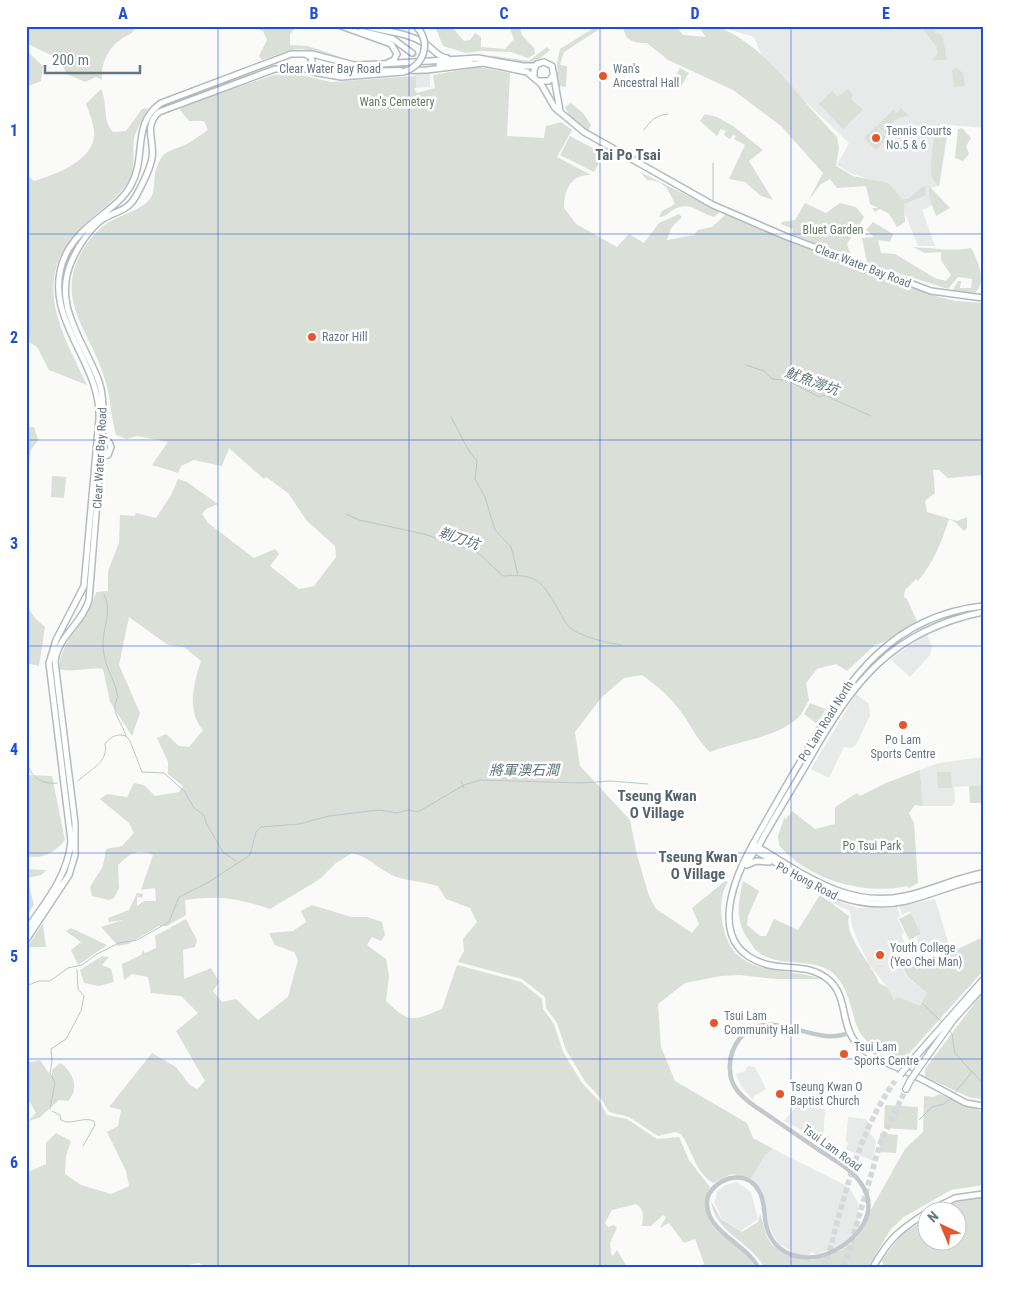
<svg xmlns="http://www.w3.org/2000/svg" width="1009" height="1293" viewBox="0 0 1009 1293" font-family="'Roboto Condensed','Noto Sans TC',sans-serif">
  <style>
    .built { fill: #e8e9e9 }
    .green { fill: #dadfd7 }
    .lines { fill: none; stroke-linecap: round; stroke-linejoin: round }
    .stream { stroke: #bbc7cb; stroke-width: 1 }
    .secondary-tunnel { stroke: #d5d9db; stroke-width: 5; stroke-dasharray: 5 2.5; stroke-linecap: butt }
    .trunk-tunnel { stroke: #d5d9db; stroke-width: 5.5; stroke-dasharray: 5.5 3; stroke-linecap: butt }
    .secondary-casing { stroke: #b3babf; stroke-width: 8 }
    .primary-casing { stroke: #b5babe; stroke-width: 8 }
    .trunk-casing { stroke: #b4b9bd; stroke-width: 8 }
    .tertiary { stroke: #c3c8cc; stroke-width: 4.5 }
    .secondary { stroke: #fff; stroke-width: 5 }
    .primary { stroke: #fff; stroke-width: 5 }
    .trunk { stroke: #fff; stroke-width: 5.5 }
    .secondary-bridge-casing { stroke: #b3babf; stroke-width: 8; stroke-linecap: butt }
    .trunk-bridge-casing { stroke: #b4b9bd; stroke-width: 8; stroke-linecap: butt }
    .secondary-bridge { stroke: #fff; stroke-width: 5 }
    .trunk-bridge { stroke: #fff; stroke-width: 5.5 }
    .grid { fill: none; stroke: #1d4ed8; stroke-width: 1; stroke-opacity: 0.55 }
    .poi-dot { fill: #e4572e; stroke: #fff; stroke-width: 2 }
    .labels { text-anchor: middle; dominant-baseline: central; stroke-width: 5; stroke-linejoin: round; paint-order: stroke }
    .street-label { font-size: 12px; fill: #657683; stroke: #fff }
    .poi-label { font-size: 12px; fill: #657683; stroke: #fff; text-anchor: start }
    .park-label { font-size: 12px; fill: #687a64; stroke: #fff }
    .water-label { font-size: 14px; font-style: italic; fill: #60757c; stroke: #fff }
    .quarter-label { font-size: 15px; font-weight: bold; fill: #57646e; stroke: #fff }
    .neatline { fill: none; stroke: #1d4ed8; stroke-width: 2 }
    .grid-label { font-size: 16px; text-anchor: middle; font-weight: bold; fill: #1d4ed8 }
  </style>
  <rect width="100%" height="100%" fill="#fafaf8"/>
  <path class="built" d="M718,26H983V128L940,124L939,131L948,132L939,186L931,188L933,205L922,210L935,246H918L902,206L883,183L852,174L837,165L849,143L765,63L754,37Z
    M430,73V87L415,88L414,74Z
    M927,634L932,647L930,655L910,677L890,659Z
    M856,694L869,704L870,716L856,745L851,748L844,747L829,778L811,769Z
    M983,757V785L954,787L955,802L952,806H923L920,770L939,763Z
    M825,896L858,908L897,906L900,916L897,918L904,933L901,935L907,947L904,944H898L894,953L898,958L905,957L902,966L907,977L927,993L920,1006L899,997L894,1000L887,987L869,964L857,939L852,926L850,911L830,902Z
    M935,899L949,945L919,949L917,937L921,934L910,911L902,915L899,906Z
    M748,1066L755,1067L766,1089L754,1096L753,1100L741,1086L736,1074L745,1071Z
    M796,1107L825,1109L823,1141L784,1121Z
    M848,1117L865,1119L871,1125L870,1133L876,1141L873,1161L845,1149L848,1144L846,1141Z
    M773,1149L849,1187L858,1203L859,1226L855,1235L840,1246L817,1254L811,1252L809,1256L796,1254L778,1243L769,1226L763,1192L751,1179L765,1155Z
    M737,1182L751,1192L758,1219L741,1231L722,1219L714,1202L718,1191L725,1185Z"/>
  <path class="green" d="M26,26H136L132,33C113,41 100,59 102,80L96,77L85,82L67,74L59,59L26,43Z
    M253,26H297L290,34V45L308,46L346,59L303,49L290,50L262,60L259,56L267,40L263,31Z
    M435,26H451L464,41L470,40L475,33L481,37V47L505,49L514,39L509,26H519L522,35L534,48L535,54L528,58L511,52L481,51L466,53L443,46Z
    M597,26H604L564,52L560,65L567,66L566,87L559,86L557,63L560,49Z
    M623,26H676L683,35L706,37L698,26C704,26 711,25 717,27C765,43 801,102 837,137L839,148L836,166L853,176L888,183L902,199H908L922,187L925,186L926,195L904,204L905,222L897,227L889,214L880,209L875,212L872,208H878L870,204L866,186L837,188L830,179L821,184L808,201L823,173L781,126L733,90L668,60L647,43C634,43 625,42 623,26Z
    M926,27H937L934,33L942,34L947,60H932L938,54L936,46L923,29Z
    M547,47L550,50L538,60L525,65L487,55L529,61Z
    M26,50L43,66L41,81L26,87Z
    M479,67L510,73L507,136L544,138L546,126L561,122L572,130L557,157L591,175C570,174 564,191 564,208L576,224L617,247L629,234L644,243L659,223L679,214L682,217L671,228L667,240L694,235L698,230L712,227L726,214L935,296L956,301L983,303V475L948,478L939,470H933L935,493L925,501L927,512L957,521L967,517V528L964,531L955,522L949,519C941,543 934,562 918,581L916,579L905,590L904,597L907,599L917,621L884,642L875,645L847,671L836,664L817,669L806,683L809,700C806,705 803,712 799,717C777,738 737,741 710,752C697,740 692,727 682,713C671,698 658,686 642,675L624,678L602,697L575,732L580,766L630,820L637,855L649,896L656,909L692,933L699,924L692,908L725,881L728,882C721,892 720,908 722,920C730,979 779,965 822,979H776L739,975L721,976L685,983L658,1004L661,1047L675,1081L747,1123L753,1138L773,1149L765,1155L751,1179L732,1174L713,1183C694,1171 693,1151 681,1134L675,1132L658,1136L629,1117L609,1112L602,1100L585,1081L566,1050L557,1023L546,1008L545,997L522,979L458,962L464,951L463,939L477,922L470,908L446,899L438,886C425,882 409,881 396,877C379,870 370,857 352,853L336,863L320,879L270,909C236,898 221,895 185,900L186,915L167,926H159L128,944L118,946L101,927L123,920L109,922L108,918L129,910L137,893L143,894L142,898L137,897V906L144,901H156L155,888L141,890L153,855C136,848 131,853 118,865L119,888L114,898L109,900L92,896L90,887L103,866L106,849L122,846L134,833L129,823L100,799L107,794L127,797L134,783L144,785L155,796L179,792L183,786L168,774V762L157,738L166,734L179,746L189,747L203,730C186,711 194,682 201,661L184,647L168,645L129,617L119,665L140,713L132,736L110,702L103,669C89,667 72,673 59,669C60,639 89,621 96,592L108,591V571L119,543L120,515L135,516L136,513L156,518L171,495L178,479L187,482L218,504L206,509L202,514L208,523L254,558L275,549L279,554L270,566L299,589L314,586L336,557L335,546L307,521L288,493L266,477L264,479L229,448L222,466L194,460L181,466L178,473L152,465L168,442L137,436L127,439L116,435C111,418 111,400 106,383C92,330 48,298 88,242C93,236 101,227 107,223C120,215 140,211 150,199C156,190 153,179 156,170C163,150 166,153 182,146C191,143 200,135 208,130L204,121H189L180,110V106L274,75L297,74L331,82L416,76V87L414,89L417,93L435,88L433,75Z
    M680,68L689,73L680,88L672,82Z
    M956,68L963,73L965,86L954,87L952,71Z
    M101,89C108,103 102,121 113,132L126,131L142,109L148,108C144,117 136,129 134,139C132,152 136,169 129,180C118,199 95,213 80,229C30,281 61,330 87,385L49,370L37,347L26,340V175L34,181C56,175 98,159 94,130C93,122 89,112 86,104Z
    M847,89L853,95L851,99L863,110L843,129L819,104L832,91L838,97Z
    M571,103L583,113L591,125L588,131L570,118L565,107Z
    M901,108L909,116C896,115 890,125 887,136L877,126L893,110L896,113Z
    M705,114L717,117L733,126L763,150L749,161L773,200L761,196L745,182L729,179L745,145L734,139L736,136L733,135L730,139L724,135L726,131L721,129L717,136L700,121Z
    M938,124H940L939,131L947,133L939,186C936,183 933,180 932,176C930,171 934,135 935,127Z
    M876,126L887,139L876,150L864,138Z
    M962,128L971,138L966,146L969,154L963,161L955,158L958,129Z
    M570,136L604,154L594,172L560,155Z
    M640,172L720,212L714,217C701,214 691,202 677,208C670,210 667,217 659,217L662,211L675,204C668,189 665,181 647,180Z
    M929,186L950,208L936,216L929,197Z
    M805,203L826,213L840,203L856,207L864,217L847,244L852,258L792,234L793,229L781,224L782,222L795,220Z
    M873,222L893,234L890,242L878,240L881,253L895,254L935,278L946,281L951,275L941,260V252L925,253L913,247C933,248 952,252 971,248C978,261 987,281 975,293L952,291L958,281H961L960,288H971L972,279L958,277L948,289L867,263L862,238L874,237L866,230Z
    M26,427H34L38,440L31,450L26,471Z
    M52,476L66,477L64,498L51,497Z
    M26,606L36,619L45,627L39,666L26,663Z
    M810,703L826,709L817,724L804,714Z
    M920,770L923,806L915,805L909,813L914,823L918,883L909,888L907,886C864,896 807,879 779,845L778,836L784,818L786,819L792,811L815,829L835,824V807L857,793L860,796L886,783Z
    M937,772H951L952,788H938Z
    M26,775L52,776L65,840C55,852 43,860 26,856V838L29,833L26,831Z
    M983,785V803H970L969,786Z
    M26,869L47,870L41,875L27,878L34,905L26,916Z
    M743,881L759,891L748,916L747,925L760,936H766L774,919L798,930L820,895L849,916C843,936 873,965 879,983L887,987L894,1000L899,997L920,1006L927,993L908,977L902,966L905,957H941L983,937V971L904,1059C890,1055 874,1050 864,1038C850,1022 854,996 836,976C815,954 778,970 757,951C753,948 751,943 748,939C735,921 738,902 743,881Z
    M312,905L351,917H367L382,922L385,935L381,941L372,937L367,945L386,959L389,976L386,1001C410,1024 413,1021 442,1009L457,965L521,982L542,999L543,1009L554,1024L563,1052L582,1083L600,1102L607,1115L627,1119L657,1139L679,1137L689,1160L710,1187C691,1232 737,1235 755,1267H702L704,1263L695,1239L684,1243L669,1223L660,1228L666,1217L663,1215L651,1226H642C643,1216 645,1210 636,1204L612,1210L605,1223L608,1227L614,1225L617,1228L610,1243L611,1254L613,1256L617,1250L627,1267H207L199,1263L177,1267H26V1173L46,1164V1143L56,1133L71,1141L66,1156L65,1174L81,1185L111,1194L129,1186L126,1171L107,1132L118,1126L121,1110L109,1107L152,1053L176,1067L189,1084L197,1089L205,1081L176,1031L198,1013L181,996L151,993L148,977L132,974L124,980L122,964L141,955L143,950L145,953L156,948L155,936L186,919L197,940L195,947L183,950L184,979L211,968L219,982L213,991L222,1002L236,999L258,1020L288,997L298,960L294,952L275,945L269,933L293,931L306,922L301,911Z
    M911,913L921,934L909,940L899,919Z
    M43,923L46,947H27Z
    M71,928L107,945L78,965L71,950L81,942L66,931Z
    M102,956L109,957L102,965L111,969L114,982L99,986L84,983L80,970Z
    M983,992V1099L971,1098L925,1077V1069Z
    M40,1060L52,1078V1070L60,1063C73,1071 80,1089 68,1101L59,1100L39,1118L28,1121L36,1113L30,1102L26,1104V1063Z
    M939,1094L983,1112V1185L951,1190L904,1217L891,1229L868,1267H764C749,1240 715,1233 711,1201L721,1219L742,1232L758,1222L760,1214L767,1237L772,1245L788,1256L812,1260L841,1250L854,1241L863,1229L869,1213L905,1149L923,1132L924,1096L934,1097Z
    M885,1105L918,1107L917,1130L884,1128Z
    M880,1133L898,1135L896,1153L879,1152Z
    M975,1197L983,1198V1267H884L882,1260L902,1234L926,1219V1240H956V1210H941L956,1202Z"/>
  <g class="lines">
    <path class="stream" d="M644,130C651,120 656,115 668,114
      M713,163V201
      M746,365L764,371L772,379L787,380L819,397L824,395L871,416
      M451,417L469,451L477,461L475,479L485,497L495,530L511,547L518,575
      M346,514L359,520L424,534L477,552L503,576C542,573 542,584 561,614C563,618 566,624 569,627C583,638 605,642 621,645
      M104,595C112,608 104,627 103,641C102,665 114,676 118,697C109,711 122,722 126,736
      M26,760C30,775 39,785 57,783
      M78,781C89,770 109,762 105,744C110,737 117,733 126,736L130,741L142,772L164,773L185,792L194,808L204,815L206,823L223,852L236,861
      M461,781L464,788
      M26,986L39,981H50L68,968L82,965L97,954L119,943L137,940L169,922L179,897L209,882L250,855L256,832L261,827L299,824L329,816L379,810L397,813L408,810L418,812L464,785L480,780L581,783L611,781L648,784
      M922,1003L943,1023
      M949,1030L952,1034L955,1053L972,1072L954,1094
      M972,1071L983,1084
      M50,1109L55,1083L50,1073L52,1062L51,1049L66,1039L81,1011L84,996L78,989L77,970
      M52,1111L60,1115L61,1120C71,1126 83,1116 94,1121L95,1125L83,1146
      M919,1120L932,1107L944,1104L952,1097"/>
    <path class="secondary-tunnel" d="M412,53L426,62L439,65"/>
    <path class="trunk-tunnel" d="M825,1267C843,1204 856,1135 895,1081
      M844,1267L881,1141L906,1089"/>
    <g class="secondary-casing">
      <path id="secondary" d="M341,26L391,44L397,54L394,60L389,62
        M366,26C386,32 406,32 424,43C432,47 437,57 447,58
        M361,31L393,39L412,53
        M381,64L478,58L523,66H536
        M439,65L470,62
        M306,69L336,72L427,70L483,63L527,72L541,84L555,108L584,132L713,205L785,236L931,291L983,298
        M313,72L341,77L403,72
        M534,77V70L537,64L544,62L552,66L560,111
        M539,81H549L554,74
        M753,844C771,812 789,780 808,749C850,677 892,616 983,606
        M758,847C774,817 793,788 810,758C854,681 891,631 983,612"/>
    </g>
    <g class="primary-casing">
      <path id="primary" d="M101,457L108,455L111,447L109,442H101
        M751,848C801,876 844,915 906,901C932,895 956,883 983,878
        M746,865L756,849
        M747,865L756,861L769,862
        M983,873C956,878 932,890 905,896C846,909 801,872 753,844C732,882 705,949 769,965C791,970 812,964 830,981C847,997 841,1022 854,1040C867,1058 890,1063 909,1073C928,1082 947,1093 966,1103L983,1106
        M26,930C46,902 68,875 71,841L49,663L56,640L84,586L99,419C102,360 37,315 66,254C82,222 117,211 131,185C147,157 131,124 161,103L291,54H312L354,65L381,64
        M26,940L69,875L75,855V823L55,662C57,637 82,624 89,600L103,427C103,411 104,394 98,379C82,338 51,303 73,258C79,245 91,227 103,219C116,211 128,211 136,196C142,185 150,170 152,158C155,140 143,127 159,112L275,69H306L312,61L311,57L305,54
        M931,1210L955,1198L983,1194
        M873,1267C890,1238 898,1231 926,1213"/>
    </g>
    <g class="trunk-casing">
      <path id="trunk" d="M909,1064L983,980
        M916,1072L954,1019L983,987
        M906,1089L910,1081"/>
    </g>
    <path class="tertiary" d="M758,1267C744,1241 700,1230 708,1196C718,1176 747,1169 759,1191C766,1202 763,1216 767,1228C775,1256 805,1263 829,1253C857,1241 882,1212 860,1182C850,1168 833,1159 819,1150C797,1135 775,1120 753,1105C741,1096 730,1086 730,1070C729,1059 733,1047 740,1038C771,1003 815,1050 850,1032"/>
    <use href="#secondary" class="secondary"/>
    <use href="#primary" class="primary"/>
    <use href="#trunk" class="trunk"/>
    <g class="secondary-bridge-casing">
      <path id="secondary-bridge" d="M403,72C424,66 432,43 416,26"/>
    </g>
    <g class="trunk-bridge-casing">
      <path id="trunk-bridge" d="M900,1075L909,1064
        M910,1081L916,1072"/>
    </g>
    <use href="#secondary-bridge" class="secondary-bridge"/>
    <use href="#trunk-bridge" class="trunk-bridge"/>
  </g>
  <path class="grid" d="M218,26V1267M409,26V1267M600,26V1267M791,26V1267M26,234H983M26,440H983M26,646H983M26,853H983M26,1059H983"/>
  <g class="poi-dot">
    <circle cx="603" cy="76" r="5"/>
    <circle cx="876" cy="138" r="5"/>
    <circle cx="312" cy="337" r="5"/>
    <circle cx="903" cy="725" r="5"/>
    <circle cx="880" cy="955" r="5"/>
    <circle cx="714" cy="1023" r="5"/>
    <circle cx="844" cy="1054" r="5"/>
    <circle cx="780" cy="1094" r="5"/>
  </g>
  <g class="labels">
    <g class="street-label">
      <text x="330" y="69">Clear Water Bay Road</text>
      <text transform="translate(863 266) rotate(21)">Clear Water Bay Road</text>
      <text transform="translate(100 458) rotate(-87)">Clear Water Bay Road</text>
      <text transform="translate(826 721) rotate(-58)">Po Lam Road North</text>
      <text transform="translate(807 881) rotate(28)">Po Hong Road</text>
      <text transform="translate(832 1148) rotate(36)">Tsui Lam Road</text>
    </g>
    <g class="poi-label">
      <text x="613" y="69">Wan's<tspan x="613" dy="14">Ancestral Hall</tspan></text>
      <text x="886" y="131">Tennis Courts<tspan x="886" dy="14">No.5 &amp; 6</tspan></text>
      <text x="322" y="337">Razor Hill</text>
      <text x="903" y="740" text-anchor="middle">Po Lam<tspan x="903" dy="14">Sports Centre</tspan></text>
      <text x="890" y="948">Youth College<tspan x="890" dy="14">(Yeo Chei Man)</tspan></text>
      <text x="724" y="1016">Tsui Lam<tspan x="724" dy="14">Community Hall</tspan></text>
      <text x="854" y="1047">Tsui Lam<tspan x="854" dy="14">Sports Centre</tspan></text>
      <text x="790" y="1087">Tseung Kwan O<tspan x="790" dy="14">Baptist Church</tspan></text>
    </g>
    <g class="park-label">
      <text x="397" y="102">Wan's Cemetery</text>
      <text x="833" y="230">Bluet Garden</text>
      <text x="872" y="846">Po Tsui Park</text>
    </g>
    <g class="water-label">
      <text transform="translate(812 381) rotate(20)">魷魚灣坑</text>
      <text transform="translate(459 538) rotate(19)">剃刀坑</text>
      <text x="524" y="770">將軍澳石澗</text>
    </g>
    <g class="quarter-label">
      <text x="628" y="155">Tai Po Tsai</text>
      <text x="657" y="796">Tseung Kwan<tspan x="657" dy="17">O Village</tspan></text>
      <text x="698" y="857">Tseung Kwan<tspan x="698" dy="17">O Village</tspan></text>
    </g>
  </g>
  <rect width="1009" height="1293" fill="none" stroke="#ffffff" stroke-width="55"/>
  <g transform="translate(942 1226) rotate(316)"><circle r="24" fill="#ffffff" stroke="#c1c8cd"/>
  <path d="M0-4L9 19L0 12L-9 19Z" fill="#e4572e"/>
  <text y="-8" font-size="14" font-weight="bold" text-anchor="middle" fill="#657683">N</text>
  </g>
  <path d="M45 65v8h95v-8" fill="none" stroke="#657683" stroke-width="2.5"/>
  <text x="52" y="65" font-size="15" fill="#657683" stroke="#ffffff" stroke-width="4" paint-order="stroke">200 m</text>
  <rect x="28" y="28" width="954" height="1238" class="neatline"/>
  <g class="grid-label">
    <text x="123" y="19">A</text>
    <text x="314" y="19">B</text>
    <text x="504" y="19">C</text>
    <text x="695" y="19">D</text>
    <text x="886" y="19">E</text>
    <text x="14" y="136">1</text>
    <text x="14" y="343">2</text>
    <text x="14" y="549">3</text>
    <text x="14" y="755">4</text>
    <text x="14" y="962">5</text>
    <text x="14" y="1168">6</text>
  </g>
</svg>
